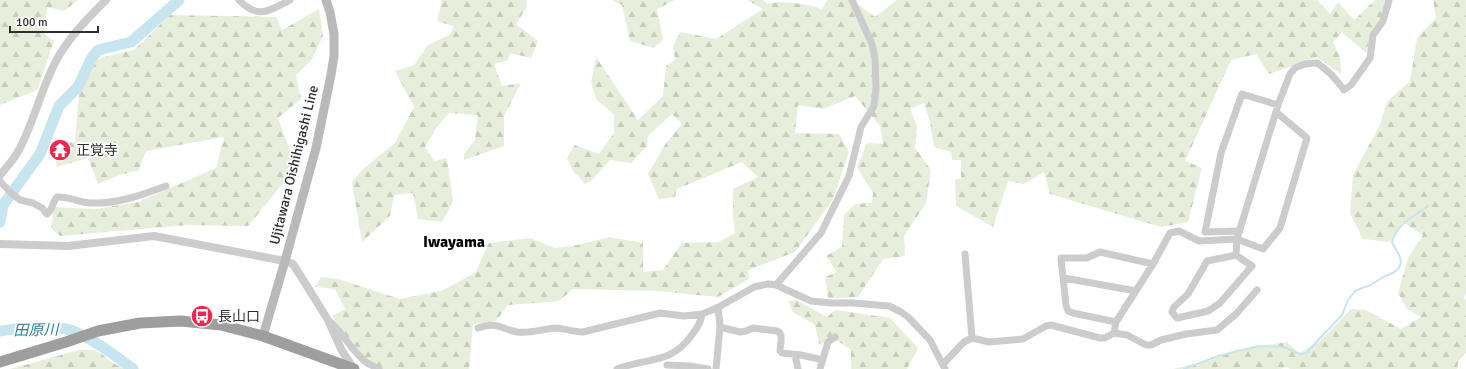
<svg xmlns="http://www.w3.org/2000/svg" width="1466" height="369" viewBox="0 0 1466 369" font-family="Signika,'Noto Sans JP',sans-serif">
  <style>
    .forest { fill: url(#forest-firs) }
    .lines { fill: none; stroke-linecap: round; stroke-linejoin: round }
    .stream { stroke: #c7e5ef; stroke-width: 2 }
    .river { stroke: #c7e5ef; stroke-width: 11 }
    .minor { stroke: #ccc; stroke-width: 7 }
    .tertiary { stroke: #ccc; stroke-width: 8 }
    .secondary { stroke: #b9b9b9; stroke-width: 9 }
    .trunk { stroke: #9e9e9e; stroke-width: 11 }
    .labels { text-anchor: middle; dominant-baseline: central; stroke-width: 4; stroke-linejoin: round; paint-order: stroke }
    .poi-label { font-size: 14px; fill: #2f2f2f; stroke: #fff; text-anchor: start }
    .street-label { font-size: 14px; fill: #2f2f2f; stroke: #fff }
    .water-label { font-size: 15px; font-style: italic; fill: #377f98; stroke: #fff }
    .quarter-label { font-size: 16px; font-weight: bold; fill: #000; stroke: #fff }
  </style>
  <defs>
    <pattern id="forest-firs" width="22" height="20" patternUnits="userSpaceOnUse"><rect width="22" height="20" fill="#e8eedc"/><path d="M5 1l3.5 6h-7zM16 11l3.5 6h-7z" fill="#c7ccbd"/></pattern>
  </defs>
  <rect width="100%" height="100%" fill="#fff"/>
  <path class="forest" d="M0,0H78L64,11L47,7L44,34L54,41L37,90L0,105Z
    M442,0H527L526,8L516,24L538,41L531,58L510,53L508,60L494,64L502,86L521,83L504,116V146L464,160V154L475,140L478,115L449,113L436,128L425,147L434,161L447,158L453,201L442,222L418,219L413,193L394,195L390,216L362,242L352,182L362,170L395,143L414,107L395,71L414,65L428,45L451,34L453,26L437,21Z
    M612,0H675L657,9L663,39L654,48L630,41L622,5Z
    M747,0H763L767,4C782,0 806,4 822,9L827,0H852L875,17L897,0H1317L1330,14L1338,2L1354,20L1375,0H1386L1381,19L1371,32L1366,53L1342,32L1333,42L1340,57L1341,74L1317,57L1269,74L1256,54L1231,60L1185,161L1202,168L1188,222L1161,227L1050,194L1044,172L1024,184L1008,181L993,227L956,206L955,180L961,178V160H952L951,152L934,147L930,122L924,103L910,109L917,126L915,148L931,170L926,203L904,236L905,256L883,259L858,297L828,298L825,277L837,272L826,256L842,247L844,215L855,204L872,203L873,193L857,167L867,143L883,144L880,126L855,96L823,109L798,105L795,133L839,134L849,152L833,199L795,252L748,270L749,279L718,297L658,291L573,289L559,301L508,305L496,321L473,324L469,369H378L357,358L332,316L345,309L335,289L315,287L321,277L338,279L400,299L441,291L475,273L489,243L530,238L555,248L577,245L610,237L643,243V272L663,270L682,243L718,242L735,233L733,214V189L758,177L742,162L677,189L675,197L659,199L648,174L666,143L682,124L672,114L648,136L647,146L631,163L610,160L591,181L585,184L574,172L567,159L574,145L599,154L614,133V114L596,99L591,82L596,57L638,120L663,96L666,66L675,60L673,47L680,32L716,39L763,9Z
    M1433,0H1466V293L1464,298L1466,300V353L1459,360L1457,369H1290L1288,367L1279,369H1173L1211,360L1235,350L1287,342L1299,353L1319,342L1351,309L1366,310L1401,329L1421,317L1407,309L1398,293L1408,258L1423,235L1403,222L1390,242L1363,239L1350,213L1353,175L1380,125L1387,102L1410,81L1417,38L1436,18Z
    M319,9L323,36L312,59L296,75L301,99L278,118L296,167L248,226L187,225L60,236L51,228L54,207L96,209L138,202L216,168L224,137L146,151L139,170L120,175L98,184L88,158L57,167L54,155L61,143L75,142L79,92L93,62L104,57L134,50L170,15L276,17L282,30Z
    M796,300L827,317L835,310L890,318L918,348L907,369H851V350L838,341L819,344L815,325L793,312L788,301Z
    M79,350H94L102,354L111,362L125,369H10Z"/>
  <g class="lines">
    <path class="stream" d="M1184,369L1218,356L1259,346L1284,347L1300,354L1306,353L1342,315L1348,300L1355,291L1362,288L1371,285L1383,277L1393,273L1399,268L1401,262L1400,257L1392,242C1397,224 1414,216 1428,206"/>
    <path class="river" d="M0,222L3,205L40,154L59,106L78,87L91,59L98,50L131,42L179,0
      M0,331C23,328 51,323 73,331C95,340 114,355 133,369"/>
    <path class="minor" d="M239,0C259,20 268,11 290,0
      M0,181L10,192L20,200L33,203L42,208L47,214C53,210 52,202 57,197C69,196 79,203 91,203C117,204 142,195 166,186
      M1240,231L1205,232L1221,153L1242,94L1278,105
      M965,254L972,338
      M1236,255L1252,266L1220,303L1208,311L1177,318L1172,312L1174,307L1188,294L1207,261L1236,255L1237,239L1278,105L1290,74L1295,68L1305,64L1317,63C1328,70 1336,79 1344,90L1351,85L1370,58L1373,35L1383,21L1389,0
      M1064,278L1136,291
      M776,285L821,233L849,176L861,127L874,106L876,88L875,58L872,44L852,0
      M328,320C343,332 351,351 367,363C371,365 375,367 379,369
      M1116,322L1073,313L1068,311L1066,305L1061,258H1087L1100,252L1153,264
      M720,327L740,332L746,331L753,328L777,331L780,333C783,338 780,345 780,351L782,353L801,355L823,360
      M478,328C495,321 502,329 517,332C530,334 542,329 555,328C564,328 573,332 583,332L660,313L684,316L702,314L717,308L754,287L768,284L776,285L811,301L831,303H853L889,306L901,312L908,317L930,340L945,369
      M1114,333L1116,322L1153,264L1170,233L1179,231L1199,241L1237,239L1263,249L1280,228L1307,138L1276,112
      M795,355L798,369
      M943,364L964,342L972,338L989,342L1023,339L1046,326L1051,325L1100,338H1105L1114,333L1127,335L1146,345H1151L1161,340L1186,334L1217,330L1236,314L1257,290
      M667,365L690,366L708,369
      M617,369C647,357 670,365 691,336C696,330 701,322 702,314
      M716,369L720,327L718,307
      M820,369L828,342L835,337"/>
    <path class="tertiary" d="M0,175C8,166 15,158 20,148C34,121 41,90 55,63C67,39 87,19 106,0
      M0,244L68,246L154,236L285,261L293,264L310,291L328,320L342,351L354,369"/>
    <path class="secondary" d="M263,336L285,261L316,148L331,75L334,56V34L330,12L326,0"/>
    <path class="trunk" d="M0,362L66,342L98,331L140,323L181,321L221,325L263,336L354,369"/>
  </g>
  <defs>
    <g id="temple-disc" transform="scale(1.15)"><circle r="9.5" fill="#f22650" stroke="#fff"/><path d="M0-6L5-2H3V0L6.5 2.5H4V6H1.5V3h-3V6H-4V2.5H-6.5L-3 0V-2H-5Z" fill="#fff"/></g>
    <g id="bus-disc" transform="scale(1.15)"><circle r="9.5" fill="#f22650" stroke="#fff"/><path d="M-5-6H5V4H4V6H2V4H-2V6H-4V4H-5ZM-3.5-4V0h7V-4ZM-3.5 1.2v1.5H-2V1.2ZM2 1.2v1.5H3.5V1.2Z" fill="#fff"/></g>
  </defs>
  <g fill-rule="evenodd">
    <use href="#temple-disc" x="60" y="150"/>
    <use href="#bus-disc" x="202" y="316"/>
  </g>
  <g class="labels">
    <g class="poi-label">
      <text x="76" y="150">正覚寺</text>
      <text x="218" y="316">長山口</text>
    </g>
    <g class="street-label">
      <text transform="translate(294 165) rotate(-76)">Ujitawara Oishihigashi Line</text>
    </g>
    <g class="water-label">
      <text transform="translate(36 330) rotate(-1)">田原川</text>
    </g>
    <g class="quarter-label">
      <text x="454" y="242">Iwayama</text>
    </g>
  </g>
  <path d="M10 26v6h88v-6" fill="none" stroke="#2f2f2f" stroke-width="2"/>
  <text x="16" y="26" font-size="12" fill="#2f2f2f" stroke="#ffffff" stroke-width="3" paint-order="stroke">100 m</text>
</svg>
